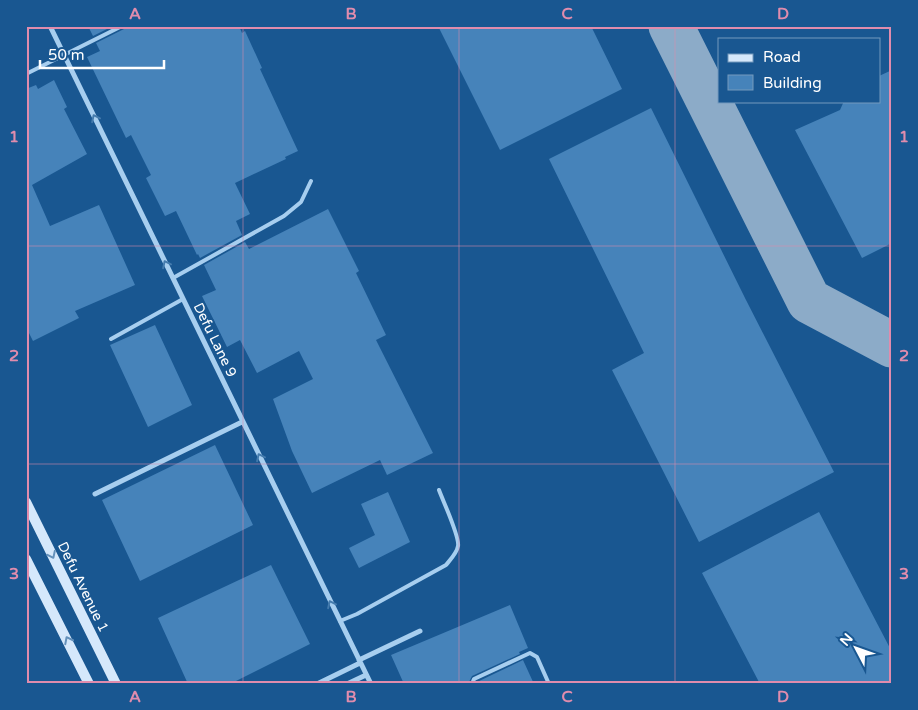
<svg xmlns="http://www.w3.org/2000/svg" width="918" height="710" viewBox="0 0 918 710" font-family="'Varela Round',sans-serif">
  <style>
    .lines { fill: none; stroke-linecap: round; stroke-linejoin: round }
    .taxiway { stroke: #8cabc8; stroke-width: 45 }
    .building { fill: #4683ba }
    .lane { stroke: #a7ceef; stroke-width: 4 }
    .street { stroke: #a7ceef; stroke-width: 5 }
    .secondary { stroke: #d5e8fb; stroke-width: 10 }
    .oneway { stroke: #447bad }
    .oneway2 { stroke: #6491bb }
    .grid { fill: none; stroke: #e08cad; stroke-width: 1; stroke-opacity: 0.55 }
    .labels { text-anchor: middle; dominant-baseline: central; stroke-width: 4; stroke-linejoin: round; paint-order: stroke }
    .street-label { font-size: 14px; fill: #fff; stroke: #195791 }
    .neatline { fill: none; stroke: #e08cad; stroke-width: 2 }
    .grid-label { font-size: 16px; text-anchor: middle; font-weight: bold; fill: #e08cad }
  </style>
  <rect width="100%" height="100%" fill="#195791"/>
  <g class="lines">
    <path class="taxiway" d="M671,26L809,301L892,345"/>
  </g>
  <path class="building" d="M88,26H113L93,36Z
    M126,26H239L242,33L245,31L262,68L260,69L298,151L285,157L286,159L235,183L250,214L236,221L242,235L200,258L198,254L197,255L176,211L165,216L146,178L151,175L131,135L126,138L87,57L100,51L96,43L124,29Z
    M438,26H591L622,89L500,150Z
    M892,70V243L862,258L795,130L840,110L844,101H879V76Z
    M54,80L67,107L64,109L87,154L32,185L50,226L99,205L135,285L75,311L79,318L33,341L26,327V89L36,85L38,89Z
    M651,108L746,300L834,472L699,542L612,370L644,353L549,159Z
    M328,209L359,271L356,273L386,335L376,340L433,453L387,475L380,460L312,493L292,451L273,399L313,379L299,351L257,373L240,340L227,347L202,296L216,290L204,265L245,242L249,249Z
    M155,325L192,405L148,427L110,345Z
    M215,445L253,525L140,581L102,500Z
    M388,492L410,542L359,568L349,548L375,535L361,504Z
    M819,512L892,652V684H760L702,573Z
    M271,565L310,644L230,684H188L158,618Z
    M510,605L528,648L519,652L520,654L472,676L468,684H404L391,655Z
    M523,660L534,684H476L477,682Z"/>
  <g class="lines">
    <path class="lane" d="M26,74L122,26
      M173,278L284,216L301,202L311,181
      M111,339L183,299
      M340,621L357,614L446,565C450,560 457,553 458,546C460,537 443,501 439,490
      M472,684L474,679L530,653L537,657L549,684"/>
    <path class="street" d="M50,26L371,684
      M95,494L242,422
      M359,660L420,631
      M317,684L360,663
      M347,684L366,675"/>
    <path class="secondary" d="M26,502L116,684
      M26,559L89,684"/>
  </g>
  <defs><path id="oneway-chevron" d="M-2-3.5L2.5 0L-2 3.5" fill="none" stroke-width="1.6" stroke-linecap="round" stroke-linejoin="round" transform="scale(1.25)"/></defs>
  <g class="oneway">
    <use href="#oneway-chevron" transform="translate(95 118) rotate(-116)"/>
    <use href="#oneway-chevron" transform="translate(166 264) rotate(-116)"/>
    <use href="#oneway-chevron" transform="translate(260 457) rotate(-116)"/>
    <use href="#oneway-chevron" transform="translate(331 604) rotate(-116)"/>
  </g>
  <g class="oneway2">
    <use href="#oneway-chevron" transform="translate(52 555) rotate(64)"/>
    <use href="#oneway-chevron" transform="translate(68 640) rotate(-117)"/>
  </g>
  <path class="grid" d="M243,26V684M459,26V684M675,26V684M26,246H892M26,464H892"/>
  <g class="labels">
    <g class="street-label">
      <text transform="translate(215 340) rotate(64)">Defu Lane 9</text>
      <text transform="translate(83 587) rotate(64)">Defu Avenue 1</text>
    </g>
  </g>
  <rect width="918" height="710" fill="none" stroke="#195791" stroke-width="55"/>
  <rect x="718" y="38" width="162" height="65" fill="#195791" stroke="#759abd"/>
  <rect x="728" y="54" width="25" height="8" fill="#d5e8fb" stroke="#759abd"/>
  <text x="763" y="62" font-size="15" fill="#ffffff">Road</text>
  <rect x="728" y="75" width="25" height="15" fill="#4683ba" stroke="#759abd"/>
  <text x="763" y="88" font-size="15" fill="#ffffff">Building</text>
  <g transform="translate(856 648) rotate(311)" stroke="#195791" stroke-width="4" paint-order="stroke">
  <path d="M0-4L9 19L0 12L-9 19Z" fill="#ffffff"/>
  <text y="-8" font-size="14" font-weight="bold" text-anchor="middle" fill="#ffffff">N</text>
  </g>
  <path d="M40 60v8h124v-8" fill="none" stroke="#ffffff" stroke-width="2.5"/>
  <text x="48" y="60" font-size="15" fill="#ffffff" stroke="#195791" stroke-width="4" paint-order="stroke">50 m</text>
  <rect x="28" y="28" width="862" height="654" class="neatline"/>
  <g class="grid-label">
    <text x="135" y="19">A</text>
    <text x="351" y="19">B</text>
    <text x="567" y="19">C</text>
    <text x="783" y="19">D</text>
    <text x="14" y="142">1</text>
    <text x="904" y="142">1</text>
    <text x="14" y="361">2</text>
    <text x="904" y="361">2</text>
    <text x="14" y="579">3</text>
    <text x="904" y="579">3</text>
    <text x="135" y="702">A</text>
    <text x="351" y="702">B</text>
    <text x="567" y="702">C</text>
    <text x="783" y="702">D</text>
  </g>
</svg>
